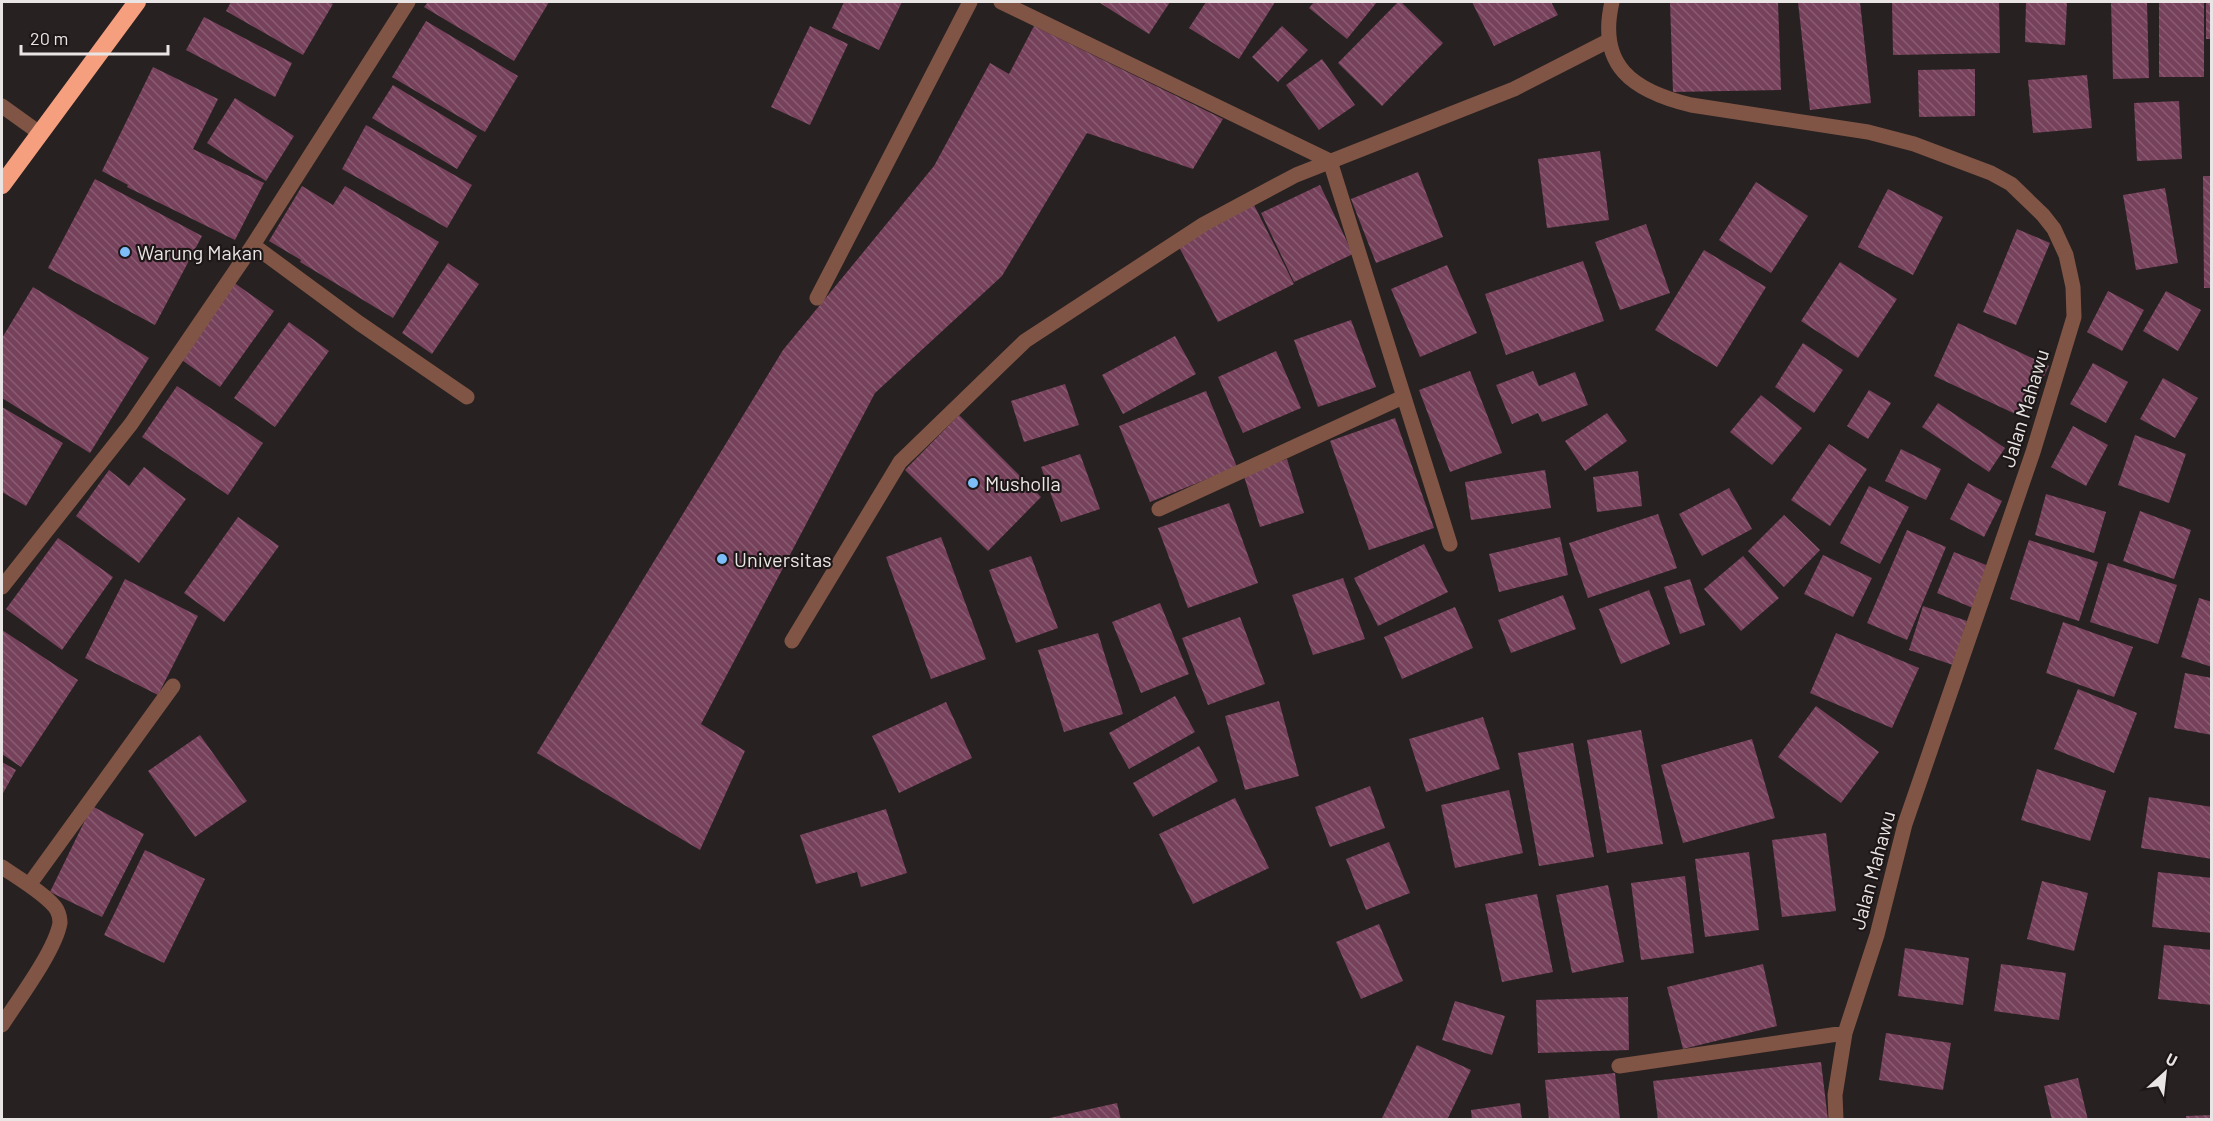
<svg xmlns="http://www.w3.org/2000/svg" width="2213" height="1121" viewBox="0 0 2213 1121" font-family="Barlow,sans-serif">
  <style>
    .building { fill: url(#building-back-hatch) }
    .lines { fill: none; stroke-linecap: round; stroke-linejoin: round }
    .minor { stroke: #805545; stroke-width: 15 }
    .highway { stroke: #f59f7f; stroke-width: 18 }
    .poi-dot { fill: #7dbef9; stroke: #1e1718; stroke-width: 2 }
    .labels { text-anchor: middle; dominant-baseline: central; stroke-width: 4.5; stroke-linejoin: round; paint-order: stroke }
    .poi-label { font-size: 20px; fill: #eae5e5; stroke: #1e1718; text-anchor: start }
    .street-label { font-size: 20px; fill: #eae5e5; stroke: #1e1718 }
  </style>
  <defs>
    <pattern id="building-back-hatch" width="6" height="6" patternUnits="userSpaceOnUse" patternTransform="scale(1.5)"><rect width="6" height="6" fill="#76415b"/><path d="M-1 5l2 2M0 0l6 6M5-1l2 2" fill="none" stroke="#8a5c72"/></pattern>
  </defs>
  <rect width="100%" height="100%" fill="#282121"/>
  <path class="building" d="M231,2H328L333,4L303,55L226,11Z
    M428,2H549L514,61L424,7Z
    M844,2H902L879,50L832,28Z
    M1101,2H1170L1149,34L1100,3Z
    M1206,2H1275L1239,59L1189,28Z
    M1314,2H1377L1347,39L1309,8Z
    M1398,2H1401L1443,43L1382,106L1338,63Z
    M1472,2H1551L1558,15L1494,46Z
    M1670,2H1778L1781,90L1673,92Z
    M1798,2H1860L1871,103L1810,110Z
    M1892,2H1999L2000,53L1893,55Z
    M2026,2H2067L2065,45L2025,42Z
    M2111,2H2147L2149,78L2113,79Z
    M2159,2H2204V77H2159Z
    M2206,2H2212V39H2206Z
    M204,17L292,63L275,97L186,50Z
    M426,21L518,76L485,132L392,77Z
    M810,26L848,44L810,125L771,107Z
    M1034,26L1223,119L1193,169L1087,133L1002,276L875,393L701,724L745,751L700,850L537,753L783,350L934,166L990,63L1009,74Z
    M1282,26L1308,50L1278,82L1252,57Z
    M1322,59L1355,105L1319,130L1286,85Z
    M153,67L218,99L193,149L264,183L235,240L127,187L128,185L102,171Z
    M1975,69V116L1919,117L1918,70Z
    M2087,75L2092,128L2033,133L2028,80Z
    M393,85L477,136L457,169L372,118Z
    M235,98L294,136L266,181L207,143Z
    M2179,101L2182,159L2137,161L2134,103Z
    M366,125L472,185L447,228L342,169Z
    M1600,151L1609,220L1547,228L1538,159Z
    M1418,172L1443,237L1376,263L1351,199Z
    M2203,176H2212V288H2204Z
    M95,179L202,236L155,325L48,268Z
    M1756,182L1808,216L1771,273L1719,240Z
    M1320,185L1353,254L1294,282L1261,213Z
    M302,186L333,205L345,186L439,242L393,318L300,262L301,260L269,241Z
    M2165,188L2178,263L2136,270L2123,195Z
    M1888,189L1943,217L1913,275L1858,247Z
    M1254,205L1294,284L1218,322L1177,243Z
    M1646,224L1670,293L1620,310L1595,242Z
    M2017,229L2050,243L2016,325L1983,312Z
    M1704,250L1766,287L1717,367L1655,330Z
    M1583,261L1604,321L1506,355L1485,294Z
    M1840,262L1897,299L1858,358L1801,321Z
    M448,263L479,284L432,354L402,333Z
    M1447,265L1477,333L1420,357L1391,289Z
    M233,282L274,311L220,387L179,358Z
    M33,287L149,358L90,453L2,398V338Z
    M2108,291L2144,310L2122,351L2087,332Z
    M2166,291L2201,310L2178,351L2143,331Z
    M1351,320L1376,387L1318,407L1294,340Z
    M289,322L329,351L275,427L234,398Z
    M1958,323L2049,366L2024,418L1934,376Z
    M1175,336L1196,374L1123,414L1102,375Z
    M1803,343L1843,370L1814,413L1775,387Z
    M1276,351L1301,408L1243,433L1218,377Z
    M2093,363L2128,382L2106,423L2070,404Z
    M1470,371L1502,453L1450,472L1419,390Z
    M1533,371L1539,386L1575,372L1588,405L1542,422L1538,413L1512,424L1496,385Z
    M2163,378L2198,398L2175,438L2140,419Z
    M1065,384L1079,425L1024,442L1011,401Z
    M177,386L263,443L228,495L142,437Z
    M1869,390L1891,403L1868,439L1847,426Z
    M1206,391L1237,467L1150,502L1119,426Z
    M1761,395L1802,428L1772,465L1730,432Z
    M1938,403L2005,448L1989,472L1922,427Z
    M2,407L63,443L26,506L2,492Z
    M1607,413L1627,441L1585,471L1565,441Z
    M959,415L1041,497L988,551L905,470Z
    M1395,418L1434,528L1369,550L1330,441Z
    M2073,426L2108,445L2086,486L2051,467Z
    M2135,435L2186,454L2169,503L2118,485Z
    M1829,444L1867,469L1830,526L1791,500Z
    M1901,449L1941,469L1926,500L1885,481Z
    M1080,454L1100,509L1061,522L1041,467Z
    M1287,459L1304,513L1260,527L1243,473Z
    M144,467L186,499L139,563L76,516L109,470L129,486Z
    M1545,470L1551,508L1471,520L1465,482Z
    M1638,471L1642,506L1597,512L1593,477Z
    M1968,483L2002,501L1984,537L1950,519Z
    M1869,486L1909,507L1880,564L1840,543Z
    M1729,488L1752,529L1702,556L1679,514Z
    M2046,494L2106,512L2094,553L2035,535Z
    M1229,503L1258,583L1188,608L1158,528Z
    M2140,511L2191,530L2174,579L2123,561Z
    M1658,514L1677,568L1588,598L1569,543Z
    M1784,515L1820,550L1784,587L1748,551Z
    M238,517L279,546L224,622L184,593Z
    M1907,530L1946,547L1907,640L1867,623Z
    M941,537L986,659L931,679L886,557Z
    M1560,537L1568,575L1499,592L1489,554Z
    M58,538L113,577L62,650L6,609Z
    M2029,540L2098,562L2079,621L2010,599Z
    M1424,544L1448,592L1378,626L1354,578Z
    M1954,552L1991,567L1973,608L1937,593Z
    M1823,555L1872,578L1853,617L1804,594Z
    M1031,556L1058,628L1016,643L989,570Z
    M1743,556L1779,598L1741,631L1704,589Z
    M2108,563L2177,585L2158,644L2090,622Z
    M1343,578L1365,639L1313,655L1292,595Z
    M125,579L198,616L158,695L85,658Z
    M1690,579L1705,625L1680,634L1664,587Z
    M1649,590L1670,644L1621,664L1599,609Z
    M1563,595L1576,629L1511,653L1498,620Z
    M2199,598L2212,602V667L2181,657Z
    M1160,603L1189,674L1141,693L1112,622Z
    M1923,606L1967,621L1953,665L1909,650Z
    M1455,607L1473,648L1402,679L1384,637Z
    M1240,617L1265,684L1208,705L1182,638Z
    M2063,622L2133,647L2114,697L2046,673Z
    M2,630L78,680L21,767L2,754Z
    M1098,633L1123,714L1064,732L1038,650Z
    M1836,633L1919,668L1892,728L1810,693Z
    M2185,673L2212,678V735L2174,728Z
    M2078,689L2137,713L2114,773L2054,749Z
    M1175,696L1195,732L1129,769L1109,733Z
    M1279,701L1299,776L1245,790L1225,716Z
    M946,702L972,758L899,793L872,736Z
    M1816,706L1879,752L1841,803L1778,757Z
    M1483,717L1500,769L1426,792L1409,739Z
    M1641,730L1663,844L1607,853L1587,740Z
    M200,735L247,801L195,837L148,771Z
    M1752,739L1775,818L1683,843L1661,765Z
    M1573,743L1594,857L1539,866L1518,753Z
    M1199,746L1218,781L1153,817L1133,783Z
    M2,762L16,770L2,795Z
    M2037,769L2106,791L2090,841L2021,820Z
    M1370,786L1385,828L1330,847L1315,807Z
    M1509,790L1523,853L1455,868L1441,805Z
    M2149,797L2212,807V859L2141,848Z
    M1235,798L1269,868L1193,904L1159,834Z
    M92,806L144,834L102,917L50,892Z
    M886,809L907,873L861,887L857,872L816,884L800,835Z
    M1826,833L1836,911L1782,917L1772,840Z
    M1389,842L1410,893L1366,910L1346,859Z
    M145,850L205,879L164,963L104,935Z
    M1749,852L1759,930L1705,937L1695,859Z
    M2158,872L2212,878V933L2152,927Z
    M1685,876L1694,953L1641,960L1631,883Z
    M2042,881L2088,893L2074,951L2027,939Z
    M1608,885L1624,962L1572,973L1556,895Z
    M1537,894L1553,972L1502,982L1485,904Z
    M1379,924L1403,981L1361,999L1336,942Z
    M2164,945L2212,950V1005L2158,999Z
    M1905,948L1969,958L1963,1005L1898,996Z
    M1763,964L1777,1026L1683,1049L1667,987Z
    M2001,964L2066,973L2059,1020L1994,1011Z
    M1628,997L1629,1050L1538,1053L1536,1000Z
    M1455,1001L1505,1016L1492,1055L1442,1040Z
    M1886,1033L1951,1043L1943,1090L1879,1080Z
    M1417,1045L1471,1070L1447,1120H1381Z
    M1821,1062L1828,1120H1658L1653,1081Z
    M1615,1073L1620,1120H1549L1545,1080Z
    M2078,1078L2088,1120H2052L2044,1086Z
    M1117,1103L1121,1120H1045V1119Z
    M1520,1103L1522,1120H1472L1471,1110Z
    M2212,1115V1120H2186V1116Z"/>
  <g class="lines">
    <path class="minor" d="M1001,2L1330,161L1450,544
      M1612,2C1597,66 1633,91 1691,105L1868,132L1914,144L1991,173L2011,184L2043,215L2054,229L2066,255L2073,287L2074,317L2033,452L1905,824L1877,935L1845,1033L1835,1095L1836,1120
      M2,106L41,134
      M253,245L359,323L467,397
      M817,298L970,2
      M1159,509L1403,397
      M2,587L131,424L253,245L408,2
      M792,641L900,462L1025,341L1204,224L1296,175L1514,89L1608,41
      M2,867C15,876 49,896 57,910C59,914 60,919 60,923C55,951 18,1000 2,1025
      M29,885L173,686
      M1619,1066L1845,1033"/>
    <path class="highway" d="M2,185L137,2"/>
  </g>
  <g class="poi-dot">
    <circle cx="125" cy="252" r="6"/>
    <circle cx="973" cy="483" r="6"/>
    <circle cx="722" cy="559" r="6"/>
  </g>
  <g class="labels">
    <g class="poi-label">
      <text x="137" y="252">Warung Makan</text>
      <text x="985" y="483">Musholla</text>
      <text x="734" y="559">Universitas</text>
    </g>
    <g class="street-label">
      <text transform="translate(2024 408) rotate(-73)">Jalan Mahawu</text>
      <text transform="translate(1872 870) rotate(-75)">Jalan Mahawu</text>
    </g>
  </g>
  <rect width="2213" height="1121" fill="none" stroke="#eae5e5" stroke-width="6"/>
  <g transform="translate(2165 1073) rotate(27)" stroke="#1e1718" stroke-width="4.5" paint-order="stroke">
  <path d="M0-4.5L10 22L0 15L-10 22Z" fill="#eae5e5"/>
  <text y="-9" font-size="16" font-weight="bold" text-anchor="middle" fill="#eae5e5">U</text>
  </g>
  <path d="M21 45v9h147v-9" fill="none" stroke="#eae5e5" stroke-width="3"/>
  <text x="30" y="45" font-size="18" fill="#eae5e5" stroke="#1e1718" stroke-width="4.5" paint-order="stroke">20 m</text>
</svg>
